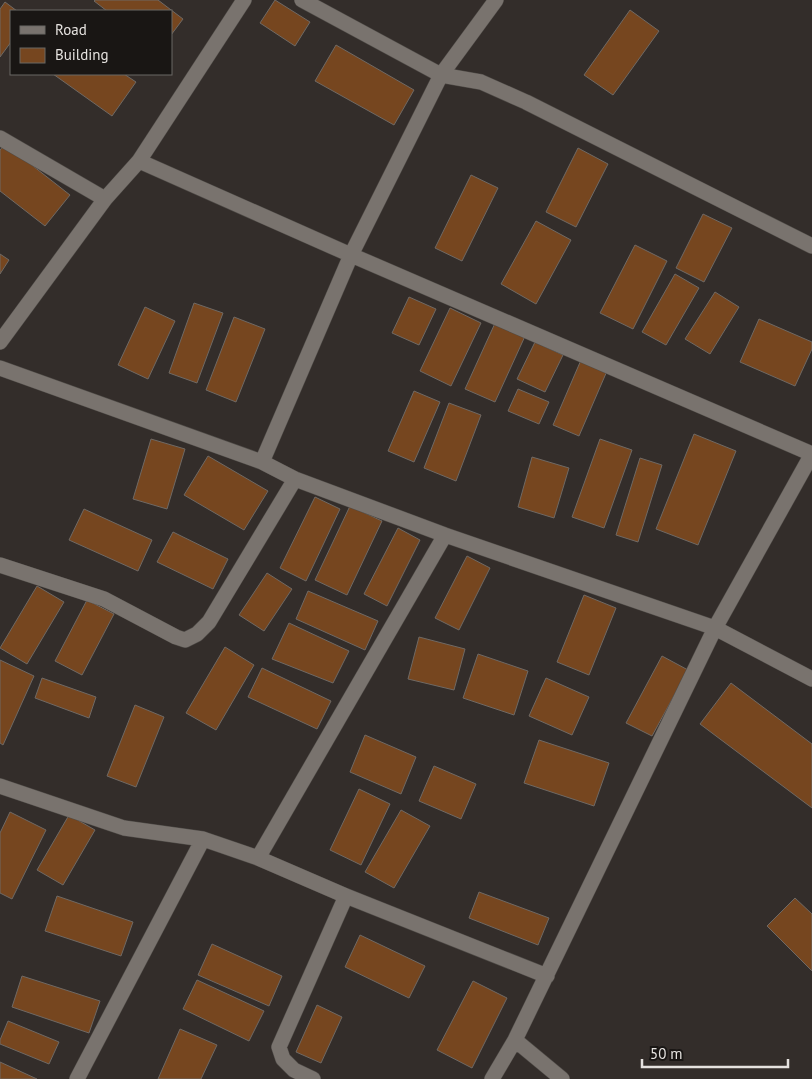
<svg xmlns="http://www.w3.org/2000/svg" width="812" height="1079" viewBox="0 0 812 1079" font-family="'PT Sans',sans-serif">
  <style>
    .building { fill: #76461f; stroke: #6f6964 }
    .lines { fill: none; stroke-linecap: round; stroke-linejoin: round }
    .minor-casing { stroke: #4f4b47; stroke-width: 16 }
    .minor { stroke: #79736e; stroke-width: 15 }
  </style>
  <rect width="100%" height="100%" fill="#332d2a"/>
  <path class="building" d="M95,0H158L183,19L171,35V11H107L94,1Z
    M275,0L310,22L295,46L260,23Z
    M5,2L17,11H11V42L0,57V9Z
    M630,10L659,31L613,95L584,75Z
    M336,45L414,90L394,125L315,81Z
    M53,74H124L136,82L112,116Z
    M5,144L70,195L45,226L0,191V150Z
    M578,148L608,164L576,227L546,212Z
    M471,175L498,188L462,261L435,248Z
    M703,214L732,228L704,282L676,268Z
    M536,221L571,240L536,304L501,284Z
    M635,245L667,261L633,329L600,313Z
    M0,254L9,260L0,274Z
    M675,274L699,288L666,345L642,332Z
    M715,292L739,307L710,354L685,339Z
    M409,297L436,309L419,345L392,333Z
    M194,303L223,313L197,383L169,373Z
    M145,307L175,321L148,379L118,365Z
    M450,308L481,323L451,386L420,371Z
    M234,317L265,329L236,402L206,390Z
    M759,319L812,342V349L795,386L740,362Z
    M496,321L526,334L495,402L465,389Z
    M535,342L563,355L545,392L517,379Z
    M581,360L607,371L579,436L553,425Z
    M518,389L549,402L539,424L508,411Z
    M414,391L440,402L414,462L388,451Z
    M449,403L481,415L456,481L424,468Z
    M694,434L736,451L698,545L656,529Z
    M151,439L185,449L167,509L133,499Z
    M600,439L632,450L604,528L572,517Z
    M208,456L268,491L244,530L184,495Z
    M532,457L569,468L554,518L518,507Z
    M640,458L662,465L638,542L616,535Z
    M315,497L340,509L306,581L280,568Z
    M350,506L382,521L347,595L315,580Z
    M84,509L152,540L138,571L69,540Z
    M398,528L420,540L387,606L364,594Z
    M173,532L228,559L213,589L157,562Z
    M467,556L490,568L459,630L435,618Z
    M267,573L292,589L264,631L239,615Z
    M37,586L64,602L27,664L0,648Z
    M308,591L378,621L365,650L296,619Z
    M584,595L616,608L589,675L557,662Z
    M87,600L114,614L82,675L55,661Z
    M289,623L349,651L333,683L272,659Z
    M419,637L465,649L454,690L408,679Z
    M225,647L254,665L216,730L186,713Z
    M478,654L528,671L514,715L463,698Z
    M662,656L688,670L652,736L626,723Z
    M0,660L34,676L3,745L0,743Z
    M262,668L331,701L317,729L248,697Z
    M42,678L96,697L89,718L35,698Z
    M546,678L589,697L572,735L529,716Z
    M731,683L812,744V808L700,724Z
    M135,705L164,717L136,787L107,776Z
    M365,735L416,757L401,794L350,772Z
    M539,740L609,763L594,806L524,783Z
    M434,766L476,784L461,819L419,801Z
    M359,789L390,804L361,865L330,850Z
    M401,810L430,826L394,888L365,872Z
    M10,812L46,830L12,899L0,893V833Z
    M69,815L95,830L63,885L37,870Z
    M479,892L549,918L538,945L469,918Z
    M57,896L133,922L121,956L45,931Z
    M795,898L812,914V971L767,926Z
    M360,935L425,966L409,998L345,967Z
    M212,944L282,976L269,1006L198,975Z
    M22,976L100,1001L89,1033L12,1007Z
    M197,980L264,1011L249,1041L183,1009Z
    M473,981L507,998L472,1068L437,1050Z
    M317,1005L342,1017L321,1063L296,1052Z
    M8,1021L59,1042L49,1064L0,1044V1040Z
    M180,1029L217,1045L201,1079H158Z
    M0,1062L37,1079H0Z"/>
  <g class="lines">
    <g class="minor-casing">
      <path id="minor" d="M302,0L441,75L481,82L526,102L812,246
        M0,138L105,199
        M139,161L351,255L812,454
        M0,342L105,199L139,161L244,0
        M0,368L262,462L295,479L445,535L715,628L812,679
        M262,462L351,255L441,75L496,0
        M0,565L104,599L176,637L185,640L197,634L209,622L295,479
        M0,786L124,828L203,839L258,858L346,896L547,976
        M258,858L445,535
        M515,1040L562,1079
        M77,1079L203,839
        M313,1079L294,1070L283,1059L279,1047L346,896
        M492,1079L515,1040L715,628L812,454"/>
    </g>
    <use href="#minor" class="minor"/>
  </g>
  <rect x="10" y="10" width="162" height="65" fill="#191614" stroke="#6b6865"/>
  <rect x="20" y="26" width="25" height="8" fill="#79736e" stroke="#6b6865"/>
  <text x="55" y="35" font-size="15" fill="#e5e2df">Road</text>
  <rect x="20" y="48" width="25" height="15" fill="#76461f" stroke="#6b6865"/>
  <text x="55" y="60" font-size="15" fill="#e5e2df">Building</text>
  <path d="M642 1059v8h146v-8" fill="none" stroke="#e5e2df" stroke-width="2.5"/>
  <text x="650" y="1059" font-size="15" fill="#e5e2df" stroke="#191614" stroke-width="4" paint-order="stroke">50 m</text>
</svg>
